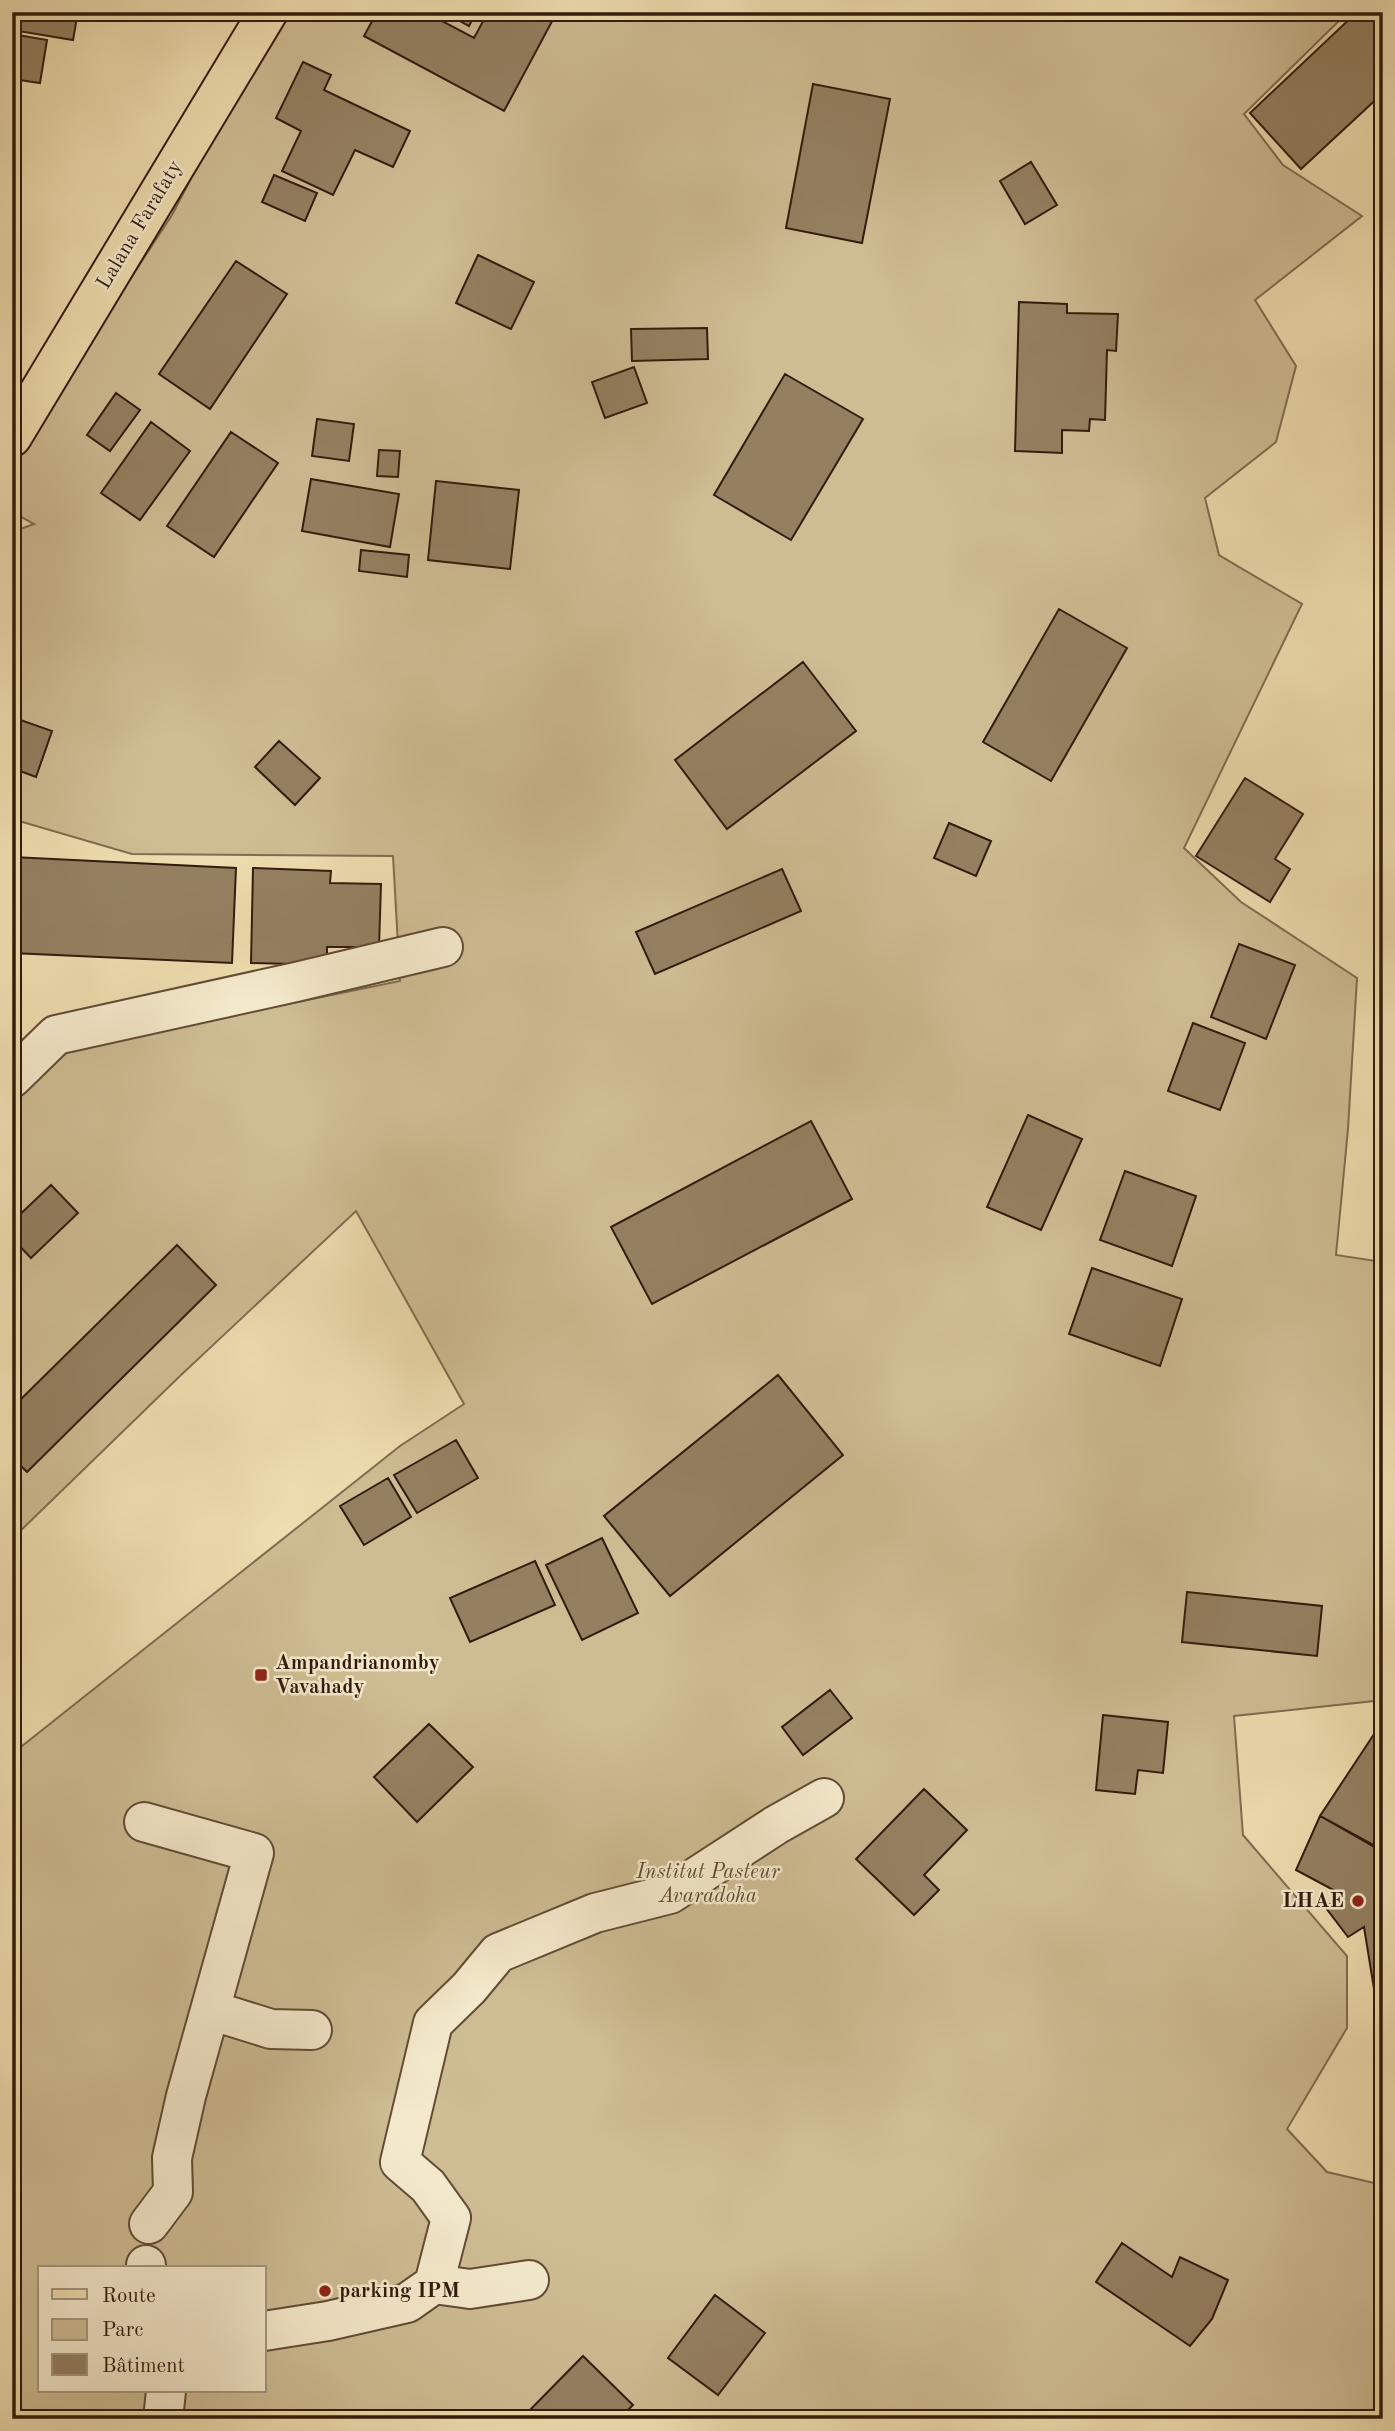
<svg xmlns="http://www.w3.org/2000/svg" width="1395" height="2431" viewBox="0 0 1395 2431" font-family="'Old Standard TT',serif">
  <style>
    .green { fill: #cebc93; stroke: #806c50; stroke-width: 2; fill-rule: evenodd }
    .building { fill: #948061; stroke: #321b0d; stroke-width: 2 }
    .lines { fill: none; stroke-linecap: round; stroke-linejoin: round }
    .minor-casing { stroke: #614c36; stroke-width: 42 }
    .major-casing { stroke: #321b0d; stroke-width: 42 }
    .minor { stroke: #f4e9cb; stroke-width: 38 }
    .major { stroke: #eeddaf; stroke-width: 38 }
    .poi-dot { fill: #8f2418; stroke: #f4e9cb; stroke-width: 2.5 }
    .labels { text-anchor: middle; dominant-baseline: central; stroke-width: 5; stroke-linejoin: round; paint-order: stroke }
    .street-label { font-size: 21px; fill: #321b0d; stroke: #f4e9cb }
    .poi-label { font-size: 21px; font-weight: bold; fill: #321b0d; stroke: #f4e9cb; text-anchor: start }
    .park-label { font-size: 21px; font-style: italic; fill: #614b35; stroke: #f4e9cb }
  </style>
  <rect width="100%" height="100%" fill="#eeddaf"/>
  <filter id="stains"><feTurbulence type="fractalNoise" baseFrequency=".00286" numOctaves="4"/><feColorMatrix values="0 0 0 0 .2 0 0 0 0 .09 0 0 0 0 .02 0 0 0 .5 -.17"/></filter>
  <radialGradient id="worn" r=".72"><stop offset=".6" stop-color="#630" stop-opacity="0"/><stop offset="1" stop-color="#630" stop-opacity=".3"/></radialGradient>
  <path class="green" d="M278,12H1348L1244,114L1283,165L1362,216L1255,300L1296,366L1276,442L1205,498L1219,555L1302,604L1184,848L1241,902L1357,978L1348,1129L1336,1255L1383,1262V1700L1234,1716L1243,1835L1347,1956V2028L1287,2129L1327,2172L1383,2185V2419H12V1754L400,1446L464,1404L356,1211L180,1376L12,1539V1096L73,1048L400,981L393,856L132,854L12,819V532L34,524L12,512V459L172,215ZM40,2268H264V2391H40Z"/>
  <path class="building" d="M12,12H78L73,40L12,30Z
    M377,12H425L474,38L488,12H557L504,111L364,36Z
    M444,12H476L469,26Z
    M1357,12H1383V93L1301,169L1250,113Z
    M12,34L47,40L40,83L12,79Z
    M303,62L331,75L324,90L410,131L393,167L355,150L333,195L282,171L301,131L276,118Z
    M813,84L890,99L862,243L786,228Z
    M1031,162L1057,205L1025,224L1000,181Z
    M274,175L317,193L305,221L262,202Z
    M478,255L534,282L511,329L456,303Z
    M236,261L287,294L210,409L159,374Z
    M1019,302L1067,304V313L1118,314L1116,351L1107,350L1105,420L1090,419L1089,431L1062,430V453L1015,451Z
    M707,328L708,359L632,361L631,329Z
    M634,367L647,403L605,418L592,382Z
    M785,374L863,419L791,540L714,495Z
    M116,393L140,410L110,451L87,435Z
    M317,419L354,424L349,461L312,456Z
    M151,422L190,451L140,520L101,493Z
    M231,432L278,463L214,557L167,526Z
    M379,450L400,451L398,477L377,476Z
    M311,479L399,494L390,547L302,531Z
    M436,481L519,490L510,569L428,560Z
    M361,550L409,555L407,577L359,571Z
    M1059,609L1127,648L1051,781L983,742Z
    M803,662L856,731L727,829L675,760Z
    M12,717L52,731L36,777L12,768Z
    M279,741L320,778L295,805L255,767Z
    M1245,778L1303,814L1275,859L1290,869L1270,902L1196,856Z
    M949,823L991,841L976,876L934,858Z
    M12,857L236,868L232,963L12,953Z
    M253,868L331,871L330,883L381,884L379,947H327V965L251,963Z
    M782,869L801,911L655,974L636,932Z
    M1239,944L1295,965L1266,1039L1211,1017Z
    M1193,1023L1245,1043L1220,1110L1168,1091Z
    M1028,1115L1082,1139L1041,1230L987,1207Z
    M811,1121L852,1199L652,1304L611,1227Z
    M1125,1171L1196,1196L1172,1266L1100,1240Z
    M51,1185L78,1213L31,1258L12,1238V1222Z
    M177,1245L216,1285L27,1472L12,1457V1408Z
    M1092,1268L1182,1299L1160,1366L1069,1334Z
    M778,1375L843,1455L670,1596L604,1516Z
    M456,1440L478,1478L417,1513L394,1475Z
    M388,1478L411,1517L364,1545L340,1506Z
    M602,1538L638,1613L582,1640L546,1565Z
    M535,1561L555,1605L470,1642L450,1598Z
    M1187,1592L1322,1606L1317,1656L1182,1642Z
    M830,1690L852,1718L803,1755L782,1727Z
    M1103,1715L1168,1722L1163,1773L1138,1770L1135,1794L1096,1790Z
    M1382,1722L1383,1839L1377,1847L1320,1816Z
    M429,1724L473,1767L417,1822L374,1777Z
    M924,1789L967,1830L924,1875L939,1890L914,1915L856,1859Z
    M1320,1816L1383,1852V1988L1374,1989L1364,1927L1348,1937L1326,1908L1341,1894L1296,1870Z
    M1122,2243L1172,2277L1180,2257L1228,2280L1212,2319L1190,2346L1096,2282Z
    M715,2295L765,2333L718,2395L668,2358Z
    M583,2356L633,2405L619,2419H529L525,2415Z"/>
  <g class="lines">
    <g class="minor-casing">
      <path id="minor" d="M12,1078L56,1035L296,982L443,947
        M144,1822L254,1853L186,2096L172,2158L173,2192L149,2224
        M210,2010L271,2029L312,2030
        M146,2265V2268
        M434,2284L470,2289L529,2280
        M264,2331L328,2321L407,2303L434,2284L451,2218L428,2186L400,2162L433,2023L469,1988L498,1953L595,1913L670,1894L776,1825L824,1798
        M163,2419L166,2391"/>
    </g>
    <g class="major-casing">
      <path id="major" d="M12,437L268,12"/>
    </g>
    <use href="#minor" class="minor"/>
    <use href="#major" class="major"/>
  </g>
  <g class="poi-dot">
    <rect x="254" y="1668" width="14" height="14" rx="3.5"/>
    <circle cx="1358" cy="1901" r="7"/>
    <circle cx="325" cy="2291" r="7"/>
  </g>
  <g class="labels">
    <g class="street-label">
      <text transform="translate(140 225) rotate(-59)">Lalana Farafaty</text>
    </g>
    <g class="poi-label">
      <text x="275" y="1663">Ampandrianomby<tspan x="275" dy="24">Vavahady</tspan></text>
      <text x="1344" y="1901" text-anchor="end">LHAE</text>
      <text x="339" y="2291">parking IPM</text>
    </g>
    <g class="park-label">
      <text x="708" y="1872">Institut Pasteur<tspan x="708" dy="24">Avaradoha</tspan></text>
    </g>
  </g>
  <rect width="1395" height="2431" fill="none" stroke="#eeddaf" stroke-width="42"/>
  <rect x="14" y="14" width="1367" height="2403" fill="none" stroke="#321b0d" stroke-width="3.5"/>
  <rect x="21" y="21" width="1353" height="2389" fill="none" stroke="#321b0d" stroke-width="2"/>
  <rect x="38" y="2266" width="228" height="126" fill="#f4e9cb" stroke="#a6977f" stroke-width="2"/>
  <rect x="52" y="2289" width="35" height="10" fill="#eeddaf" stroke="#a6977f" stroke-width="2"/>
  <text x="102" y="2302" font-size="21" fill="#321b0d">Route</text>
  <rect x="52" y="2319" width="35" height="21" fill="#cebc93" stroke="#a6977f" stroke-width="2"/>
  <text x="102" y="2336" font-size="21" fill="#321b0d">Parc</text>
  <rect x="52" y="2354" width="35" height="21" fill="#948061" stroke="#a6977f" stroke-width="2"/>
  <text x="102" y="2372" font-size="21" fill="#321b0d">Bâtiment</text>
  <rect width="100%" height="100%" filter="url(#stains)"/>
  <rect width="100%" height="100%" fill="url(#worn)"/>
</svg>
